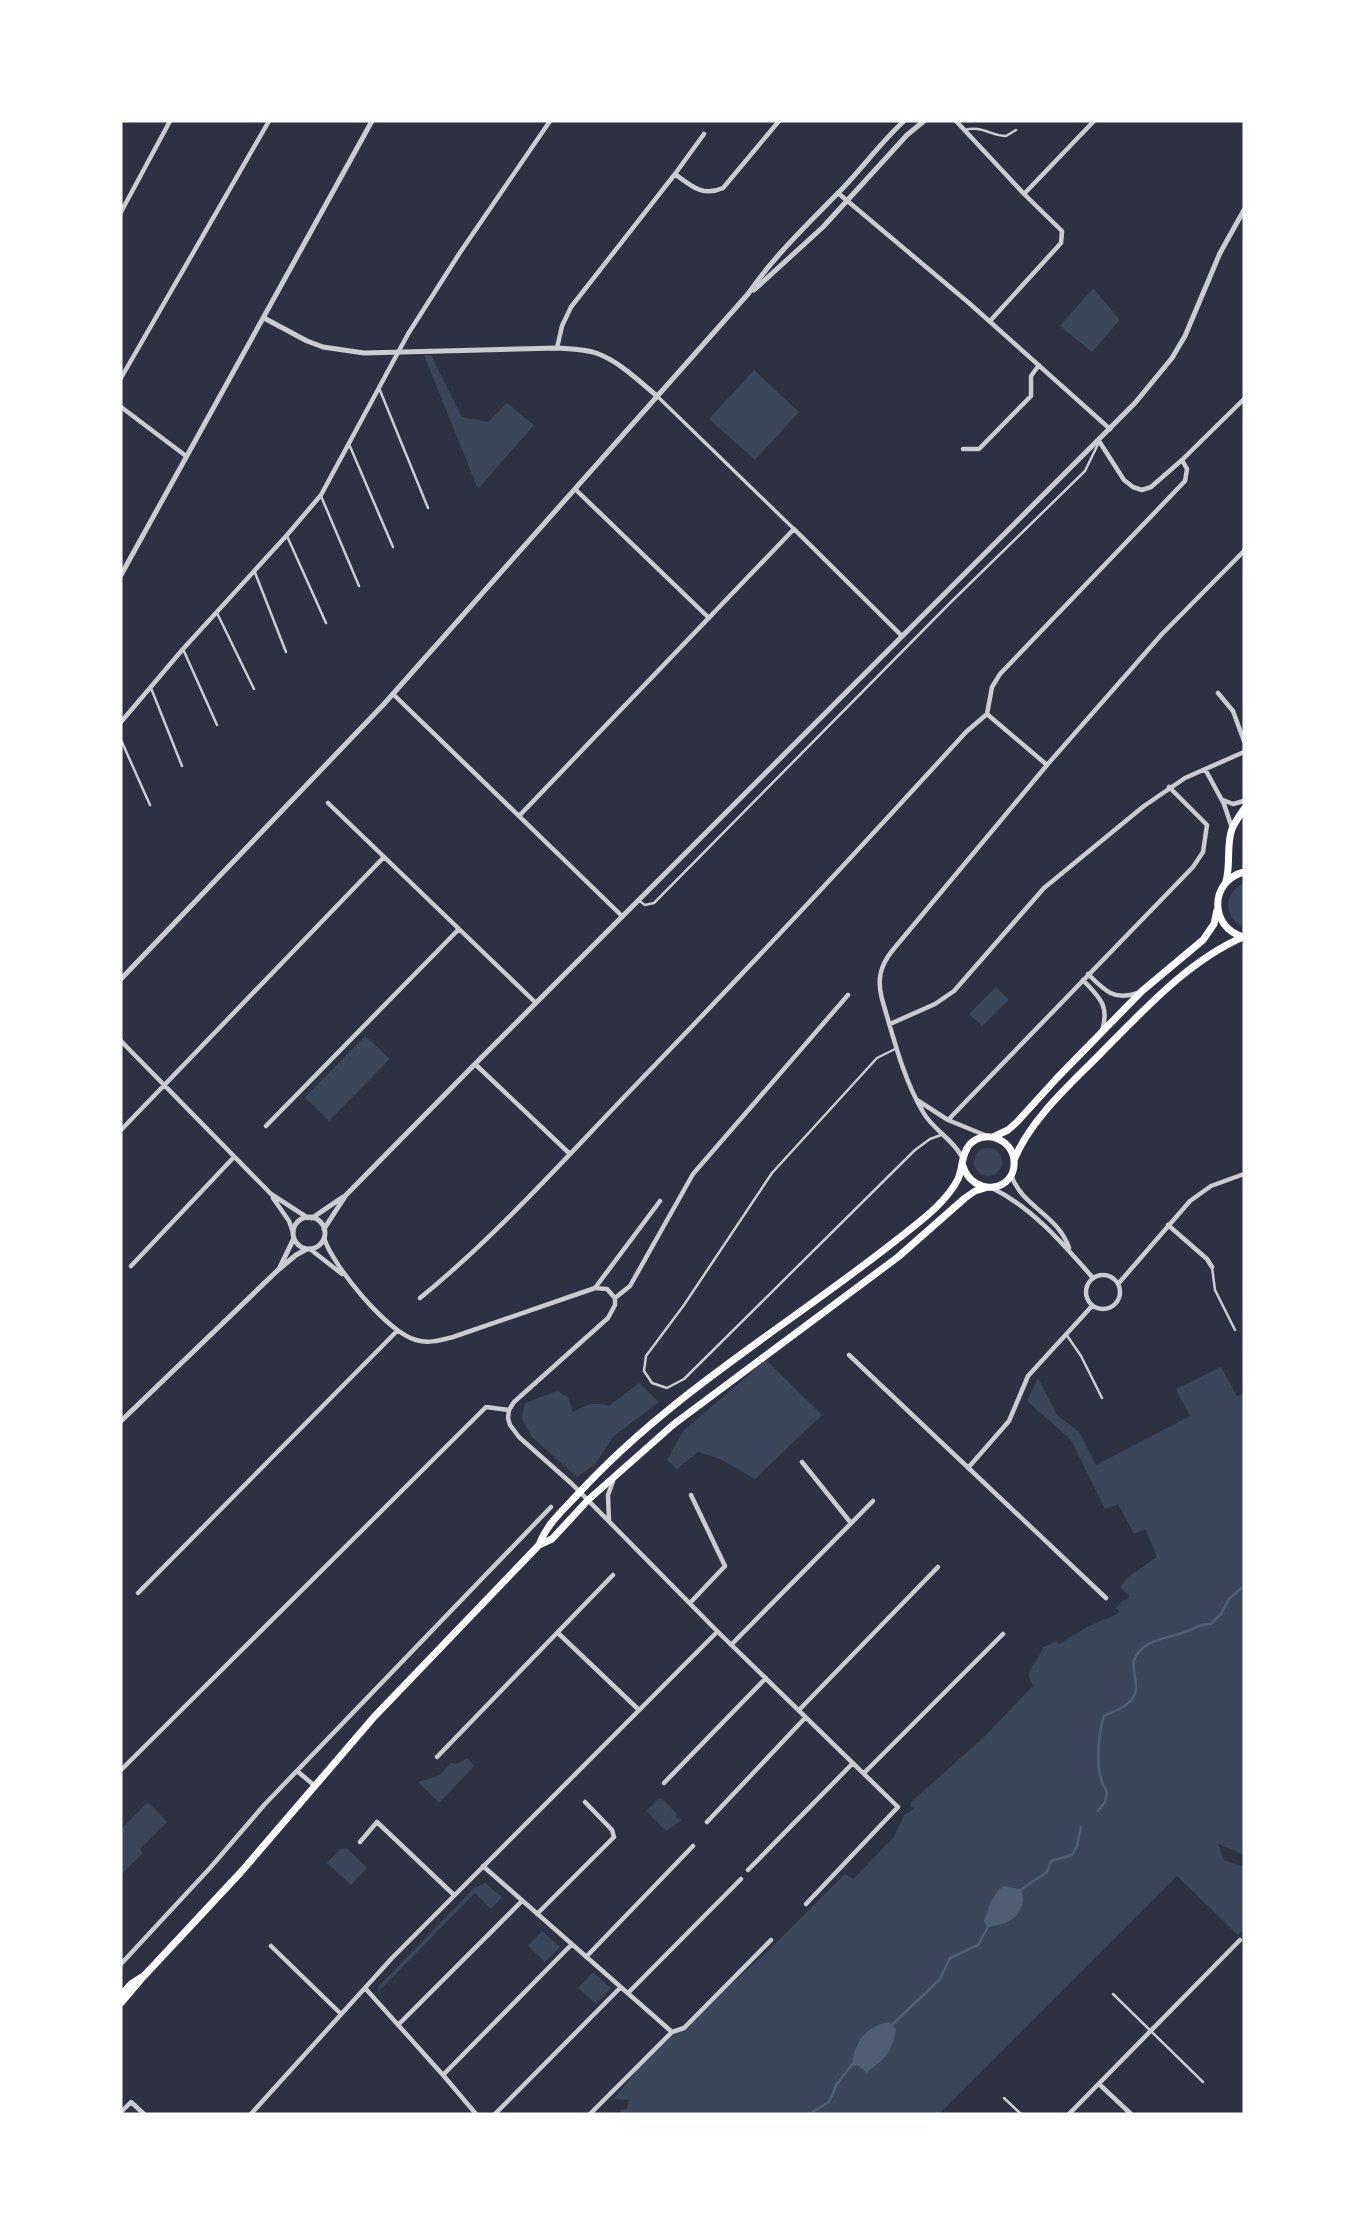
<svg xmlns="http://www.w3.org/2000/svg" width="1365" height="2235" viewBox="0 0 1365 2235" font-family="Inter,sans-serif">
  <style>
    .green { fill: #3c4559 }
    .water { fill: #4f5d75 }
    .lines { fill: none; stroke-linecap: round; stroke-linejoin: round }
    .stream { stroke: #4f5d75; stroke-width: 2.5 }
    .service { stroke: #caccd0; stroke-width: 2.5 }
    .pedestrian { stroke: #caccd0; stroke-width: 3.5 }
    .minor { stroke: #caccd0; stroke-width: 4.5 }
    .tertiary { stroke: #caccd0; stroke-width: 5 }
    .primary { stroke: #fff; stroke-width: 7 }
  </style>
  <rect width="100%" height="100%" fill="#2d3142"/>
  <path class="green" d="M1093,288L1120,320L1092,352L1060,326Z
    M424,355H431L462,417L488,422L507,403L534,425L478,489Z
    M754,370L799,412L755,460L709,419Z
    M1244,883V927C1223,918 1223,892 1244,883Z
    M996,987L1009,1000L982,1026L969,1014Z
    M365,1036L390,1059L329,1121L305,1097Z
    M974 1162a14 14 0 1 1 28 0a14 14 0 1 1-28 0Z
    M766,1360L822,1415L755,1479L720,1459L698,1452L677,1469L667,1460L683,1431Z
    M1221,1367L1237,1396L1244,1393V1855L1218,1844L1224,1860L1244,1867V1929L1238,1935L1177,1876L939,2114H621L620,2110L627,2109L629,2100L614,2099L647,2057L670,2034L690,2022L769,1950L845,1874L853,1879L894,1837L904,1815L915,1808L911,1807V1802L983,1738L1033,1686C1022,1668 1038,1665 1043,1647L1056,1642L1059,1644L1087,1627L1117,1614L1120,1611L1116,1608L1123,1600H1126L1130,1596L1120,1587L1128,1577L1157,1557L1145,1529L1134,1534L1118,1504L1105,1509L1071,1440L1027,1401L1038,1378L1057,1415L1079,1432L1096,1465L1190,1416L1176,1389Z
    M639,1383L659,1402L614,1436L595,1464L577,1477L532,1437L522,1419L525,1403L557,1391L568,1397L573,1412C585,1405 595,1401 609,1406Z
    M468,1758L474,1766L439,1803L418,1782L440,1775L451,1763L456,1764Z
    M660,1797L676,1813V1817L682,1820L666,1831L646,1811Z
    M148,1802L167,1822L140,1849L143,1853L121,1875V1829Z
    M347,1848L367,1868L351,1885L327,1863L340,1849Z
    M485,1883L502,1897L491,1909L475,1893L378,1992V1987L474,1888Z
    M542,1931L560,1947L545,1962L528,1946Z
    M593,1972L611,1988L596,2004L578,1988Z"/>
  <path class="water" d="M1004,1886L1021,1889C1027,1902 1019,1919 1005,1923C999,1925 992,1926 987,1927L984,1921C988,1909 992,1893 1004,1886Z
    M889,2022L896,2029C895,2040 890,2053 881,2061C876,2066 871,2068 867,2073L857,2065L852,2066C853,2044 866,2026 889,2022Z"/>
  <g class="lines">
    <path class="stream" d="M1098,1811L1105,1802L1107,1792C1106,1789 1103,1786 1102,1782C1096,1766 1098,1732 1104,1716C1116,1711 1135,1704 1136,1689C1137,1679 1132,1671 1134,1661C1140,1640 1168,1638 1185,1632C1196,1628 1198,1624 1211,1624L1221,1614L1229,1599L1244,1586
      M1019,1891L1047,1872L1051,1861L1072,1855L1077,1846L1081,1827
      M892,2025L940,1979L950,1958L978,1945L989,1925
      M809,2114L829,2102L837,2084L853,2063"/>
    <path class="service" d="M965,130C980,125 992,136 1006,136L1016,130
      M379,388L428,508
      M349,444L393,547
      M321,496L359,586
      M287,536L326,623
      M254,570L286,652
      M217,613L254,689
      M183,649L217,725
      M151,688L182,766
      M121,740L150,805
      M638,900L645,905L654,903L949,604L1085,471L1099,442
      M895,1049L877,1058L772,1173L684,1305L646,1356L644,1371L652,1383L667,1388L684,1379L915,1150L930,1139L941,1135
      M1212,1267L1215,1290L1235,1330
      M1066,1334L1081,1356L1102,1398
      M1113,1994L1203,2082
      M1004,2098L1021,2114"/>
    <path class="pedestrian" d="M657,396L794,529"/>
    <path class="minor" d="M956,121L1024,194L1062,231L1061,243L990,321
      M675,174C691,186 703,197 723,188L779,121
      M838,193L969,303L1110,429
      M1024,194L1094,121
      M121,212L170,121
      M557,348L562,326L571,307L675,174L704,134
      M121,378L269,121
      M121,407L186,456
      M1099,441L1124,480L1133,487L1142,490L1151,487L1182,460L1244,399
      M963,449H979L1031,396V376L1039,365
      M575,489L709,618
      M1218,693L1233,711L1244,741
      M393,694L622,916
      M987,714L992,687L1000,674L1185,481L1187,469L1182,460
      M987,714L1047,765
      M121,722L183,649L287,535L321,495L408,334L459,254L550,121
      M1205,769L1224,804L1232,828
      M1223,800L1233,804L1244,801
      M328,803L536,1003
      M519,816L794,529L902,636
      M1088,974C1105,991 1114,1001 1138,993
      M1083,980C1099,997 1110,1005 1102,1031
      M890,1024L935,1004L954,991L1044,888L1144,806L1185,778L1244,752
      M121,1041L271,1194L308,1218
      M475,1064L570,1154
      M917,1100L948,1120L987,1136
      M948,1120L1193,867L1203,852L1207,825L1169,787
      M266,1126L458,930
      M121,1130L384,857
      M962,1157C953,1139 933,1130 923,1112C903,1078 893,1036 882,999C877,980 880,966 892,951L1047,765L1162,634L1244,551
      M1012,1177C1022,1206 1059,1216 1069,1248
      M992,1188C1033,1208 1064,1245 1093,1278
      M273,1198L289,1221L293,1232
      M1168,1225L1207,1259L1212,1267
      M324,1238C333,1266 387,1332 416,1340C429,1344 441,1340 453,1337L595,1288L607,1289L615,1298
      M310,1249L342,1274
      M131,1266L234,1157
      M1086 1292a17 17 0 1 1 34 0a17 17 0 1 1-34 0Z
      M1118,1284L1190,1201L1211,1186L1244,1174
      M595,1288L660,1201
      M420,1298C494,1238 562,1162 628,1093C743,974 855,854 966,732L987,714
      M615,1298V1305L608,1318L514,1402L509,1410L508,1418L510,1425L519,1437L572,1484L717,1631L898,1807L806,1904
      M615,1298L630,1286L693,1174L848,995
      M849,1355L1106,1598
      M802,1462L851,1523
      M968,1468L1009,1421L1028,1376L1092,1306
      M609,1520L608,1495L613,1481
      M138,1593L397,1331
      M690,1603L725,1566L691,1495
      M558,1633L639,1710
      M731,1645L873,1501
      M799,1710L938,1567
      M437,1757L613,1575
      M121,1770L486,1407L509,1410
      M297,1771L315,1786
      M864,1773L1003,1634
      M664,1783L766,1678
      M707,1822L805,1718
      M360,1842L377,1822L454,1895
      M483,1866L672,2032
      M748,1870L853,1763
      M537,1914L614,1837L612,1830L585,1802
      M271,1946L341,2014
      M586,1957L693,1846
      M121,1964L210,1868L265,1804L551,1507
      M365,1988L443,2075L572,1944
      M628,1993L741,1879
      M399,2024L522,1901
      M443,2075L476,2114
      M1099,2084L1131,2114
      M121,2112L131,2102L144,2114
      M251,2114L392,1958L717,1632
      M495,2114L621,1987
      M590,2114L672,2032L684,2028L771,1940
      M1069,2114L1240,1940"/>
    <path class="tertiary" d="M754,290L823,227L907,135L924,121
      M264,318L307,341L323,347L364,353L557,348C570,349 584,349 596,353C619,361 639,381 657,396
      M121,575L372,121
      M121,979L384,704L748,294C773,257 807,225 838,193C861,170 880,143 904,121
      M293 1233a16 16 0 1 1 32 0a16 16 0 1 1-32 0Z
      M312,1218L343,1197
      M324,1229L346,1195L475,1064L1135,403L1172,358L1185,336L1220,253L1244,210
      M280,1267L294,1238
      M121,1421L278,1270L296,1255L307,1249"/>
    <path class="primary" d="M1226,881C1231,864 1226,845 1232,829C1235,822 1240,815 1244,809
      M1244,937C1209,928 1209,881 1244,872
      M993,1137L1008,1130L1017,1122L1057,1078L1142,991L1203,940L1214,924L1217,910
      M1014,1160C1031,1118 1071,1084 1102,1052C1144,1010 1188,961 1243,937
      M539,1545C546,1525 562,1511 577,1495C670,1393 791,1324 899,1238C919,1222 946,1203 958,1179C963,1168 961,1154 970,1144C985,1129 1012,1139 1014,1160C1017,1192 973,1198 963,1166
      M121,1995L131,1984L142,1977
      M121,2003L143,1977L241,1872L374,1717L539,1545L552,1539L588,1500L674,1424L898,1257L965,1198L975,1191L985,1188"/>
  </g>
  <rect width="1365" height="2235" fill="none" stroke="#ffffff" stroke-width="245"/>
</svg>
